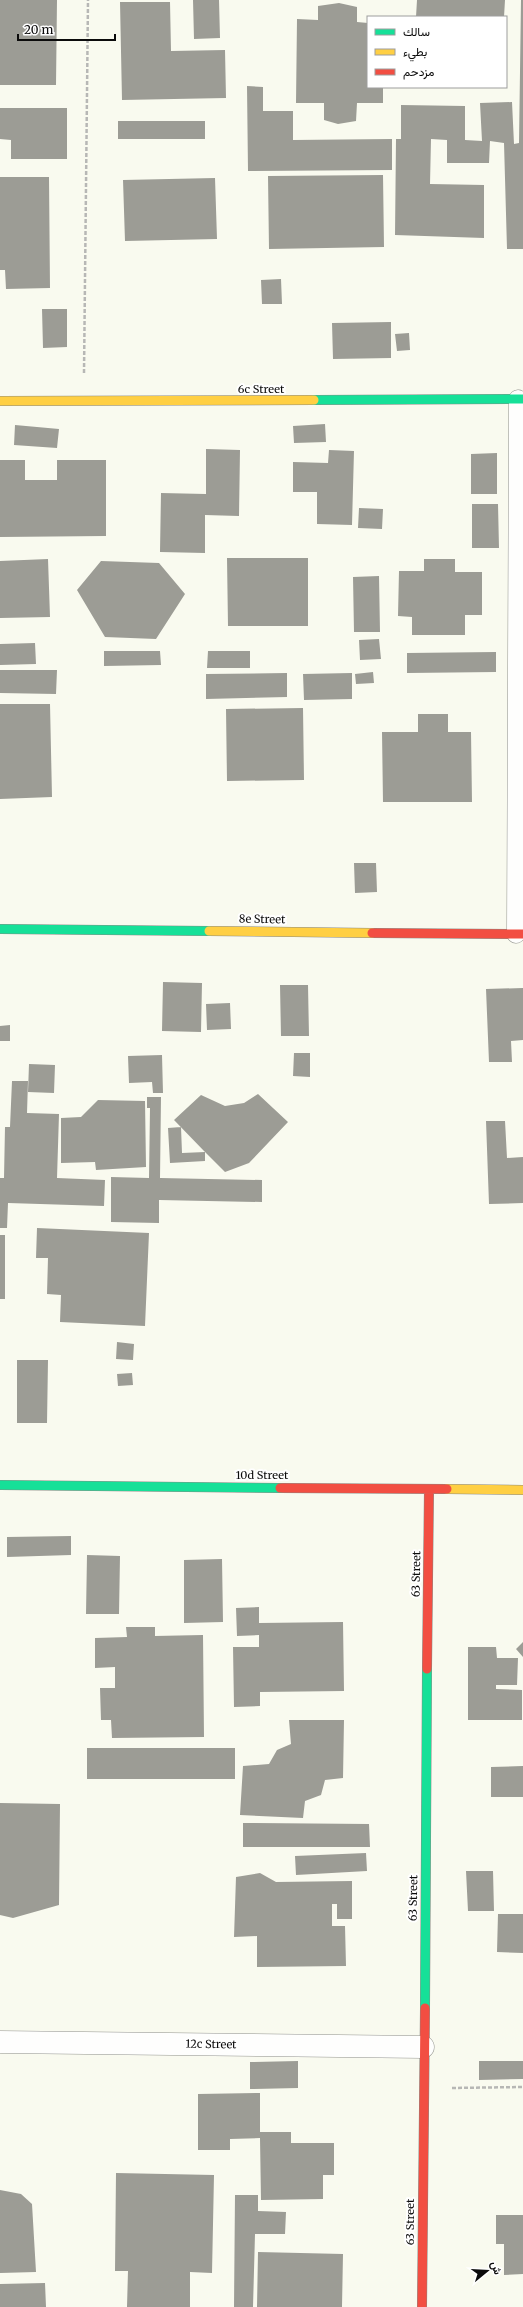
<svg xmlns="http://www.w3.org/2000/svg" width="523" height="2307" viewBox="0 0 523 2307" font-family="Merriweather,Vazirmatn,serif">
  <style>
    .building { fill: #9c9c95 }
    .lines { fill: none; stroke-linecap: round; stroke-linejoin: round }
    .lane-casing { stroke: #92938e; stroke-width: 19 }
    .street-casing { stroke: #92938e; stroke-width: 23 }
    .fast-casing { stroke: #898984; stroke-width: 10 }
    .slow-casing { stroke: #898984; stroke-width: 10 }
    .jam-casing { stroke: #898984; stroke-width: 10 }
    .path { stroke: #b7b7b5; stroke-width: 2.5; stroke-dasharray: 4 2; stroke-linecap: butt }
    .lane { stroke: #fefefd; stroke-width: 18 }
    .street { stroke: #fefefd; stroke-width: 22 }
    .fast { stroke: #16e098; stroke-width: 9 }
    .slow { stroke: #ffcf43; stroke-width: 9 }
    .jam { stroke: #f24e42; stroke-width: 9 }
    .labels { text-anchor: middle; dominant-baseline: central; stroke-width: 4; stroke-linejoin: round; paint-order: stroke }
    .street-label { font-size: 11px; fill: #0b0b0b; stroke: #fff }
  </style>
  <rect width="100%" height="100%" fill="#f9faef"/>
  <path class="building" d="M0,0H57L56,85H0Z
    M193,0H219L220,38L194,39Z
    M417,0H505L504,17H416Z
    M521,0H523V249H507L504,143L490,141L489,163H447V140L431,139L430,184L484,185V238L395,235L396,139H401V105L465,106V140L482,141L480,103L512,102L514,144L519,143Z
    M120,2H170L171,51L225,50L226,98L122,100Z
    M339,3L357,7V22L368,23V87H383V103H357L356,121L338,124L324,120V103H296L297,19L318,20V6Z
    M247,86L263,87V111H293V140L392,139V170L248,171Z
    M0,108H67V159H11V140L0,139Z
    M118,121H205V139H118Z
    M383,175L384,247L269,249L268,176Z
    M0,177H49L50,288L6,289L5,270H0Z
    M215,178L217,239L125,241L123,180Z
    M281,279L282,304H262L261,280Z
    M42,309H67V347L43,348Z
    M391,322V358L333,359L332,323Z
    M409,333L410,350L397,351L395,334Z
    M325,424L326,442L294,443L293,426Z
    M15,425L59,429L57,448L14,445Z
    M206,449L240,450L239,516L205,515V553L160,552L161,493L206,494Z
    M329,450L354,451L352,525L317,524V492H293V462L328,463Z
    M497,453V494H471V454Z
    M0,460H25V480H57V460H106V536L0,537Z
    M472,504H498L499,548H472Z
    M359,508L383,509L382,529L358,528Z
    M227,558H308V626H228Z
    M48,559L50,617L0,618V561Z
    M424,559H455V572H482V615H465V635H412V617L398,616L399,571H424Z
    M101,561L159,563L185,594L156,639L105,637L77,590Z
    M379,576L380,632H354L353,577Z
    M379,639L381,659L360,660L359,640Z
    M35,643L36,664L0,665V644Z
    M104,651H160L161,665L104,666Z
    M208,651H250V668H207Z
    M496,652V672L407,673V653Z
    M0,670H57L56,694L0,693Z
    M373,672L374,683L356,684L355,674Z
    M287,673V697L206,699V674Z
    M352,673V699L304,700L303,674Z
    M0,704H50L52,797L0,799Z
    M303,708L304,780L227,781L226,709Z
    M418,714H448V732H471L472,802H383L382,732H418Z
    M354,863H376L377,892L355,893Z
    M163,982L202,983L201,1032L162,1031Z
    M280,985H308L309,1036H281Z
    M523,988V1040L511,1041L512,1062H489L486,989Z
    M230,1003L231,1029L207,1030L206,1004Z
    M10,1025V1041H0V1026Z
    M294,1053H310V1077L293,1076Z
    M162,1055L163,1093H153L152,1082L129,1083L128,1056Z
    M29,1064L55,1065L54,1093L28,1092Z
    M12,1081H28L27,1113L59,1114L57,1178L105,1180L104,1206L8,1203L7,1228H0V1178H4L5,1127H10Z
    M258,1094L288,1122L249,1163L225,1172L205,1152V1161L170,1163L168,1128L181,1127L182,1153L205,1152L174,1120L201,1095L225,1106L244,1103Z
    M147,1097H161L160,1178L262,1180V1202L159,1200V1223L111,1222V1177L149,1178L150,1108H147Z
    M98,1100L145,1101L146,1167L96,1170L95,1162L61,1163V1118L81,1117Z
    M486,1121H505L507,1158L523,1157V1203L489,1204Z
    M37,1228L149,1233L145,1326L60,1322L61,1295L47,1294L48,1258H36Z
    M0,1235H5V1299H0Z
    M117,1342L134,1344L133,1360L116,1359Z
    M17,1360H48L47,1423H17Z
    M132,1373L133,1385L118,1386L117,1374Z
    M71,1536V1555L7,1557V1537Z
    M87,1555L120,1556L119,1614H86Z
    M222,1559L223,1622L184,1623V1560Z
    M259,1607V1623L343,1622L344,1691L260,1692V1706L234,1707L233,1647H259V1635L237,1636L236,1608Z
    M126,1627H155V1636L203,1635L204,1737L112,1738L111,1720H101L100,1688H115V1667L95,1668V1638L127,1637Z
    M523,1642V1657L516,1649Z
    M468,1647H496L497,1658H518L517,1685H496V1689L522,1690V1720H468Z
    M289,1720H344L343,1778L325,1780L321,1795L305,1801L303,1818L240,1815L243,1766L269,1764L277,1750L291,1744Z
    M87,1748H235V1779H87Z
    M523,1766V1797H491V1767Z
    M0,1803L60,1804L59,1905L13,1918L0,1915Z
    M243,1823L369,1824L370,1847H243Z
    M366,1853L367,1871L296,1875L295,1856Z
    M466,1871H493L494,1911H468Z
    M260,1873L276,1882L352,1881V1919H337V1904H332V1926H345L346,1966L257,1967V1936L234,1937L236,1877Z
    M498,1914H523V1953L497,1952Z
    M298,2061V2088L250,2089V2062Z
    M479,2061H523V2079L479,2080Z
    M260,2093V2132H291V2143H334V2175H323V2199L261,2200L260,2138L230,2139V2150H198V2094Z
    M116,2173L214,2175L212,2273L190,2272V2307H127L128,2271H115Z
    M0,2190L21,2194L32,2204L36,2272L0,2273Z
    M235,2195H258V2211L286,2212L285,2234H255L253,2307H234Z
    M496,2215H523V2274L504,2275V2244H496Z
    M258,2252L343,2254L342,2307H257Z
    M45,2283L46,2307H0V2284Z"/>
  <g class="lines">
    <g class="lane-casing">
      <path id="lane" d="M516,934L518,399"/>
    </g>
    <g class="street-casing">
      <path id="street" d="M0,2042L423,2047"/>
    </g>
    <g class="fast-casing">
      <path id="fast" d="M314,400L523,399
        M0,929L209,931
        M0,1485L280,1488
        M425,2008L427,1669"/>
    </g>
    <g class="slow-casing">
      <path id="slow" d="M0,401L314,400
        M209,931L372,933
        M447,1489L523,1490"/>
    </g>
    <g class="jam-casing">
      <path id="jam" d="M372,933L523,934
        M280,1488L447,1489
        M427,1669L429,1489
        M422,2307L425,2008"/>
    </g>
    <path class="path" d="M84,373L88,0
      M452,2088L523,2087"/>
    <use href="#lane" class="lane"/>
    <use href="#street" class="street"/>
    <use href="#fast" class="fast"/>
    <use href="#slow" class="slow"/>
    <use href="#jam" class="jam"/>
  </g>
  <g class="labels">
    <g class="street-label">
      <text x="261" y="389">6c Street</text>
      <text transform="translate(262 919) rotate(1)">8e Street</text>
      <text x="262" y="1475">10d Street</text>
      <text transform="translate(416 1574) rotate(-89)">63 Street</text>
      <text transform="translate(413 1898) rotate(-89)">63 Street</text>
      <text transform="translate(211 2044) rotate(1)">12c Street</text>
      <text transform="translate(410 2222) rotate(-90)">63 Street</text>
    </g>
  </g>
  <rect x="367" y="16" width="140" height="72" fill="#ffffff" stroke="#9d9d9d"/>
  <rect x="375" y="29" width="20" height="6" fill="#16e098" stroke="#9d9d9d"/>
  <text x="403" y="36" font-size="12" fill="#0b0b0b">سالك</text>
  <rect x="375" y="49" width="20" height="6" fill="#ffcf43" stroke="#9d9d9d"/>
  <text x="403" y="56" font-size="12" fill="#0b0b0b">بطيء</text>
  <rect x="375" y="69" width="20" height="6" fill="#f24e42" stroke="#9d9d9d"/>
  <text x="403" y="76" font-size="12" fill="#0b0b0b">مزدحم</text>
  <g transform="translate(487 2271) rotate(72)" stroke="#ffffff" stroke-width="3" paint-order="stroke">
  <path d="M0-3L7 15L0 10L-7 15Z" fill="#0b0b0b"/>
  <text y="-6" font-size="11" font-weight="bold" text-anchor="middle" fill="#0b0b0b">ش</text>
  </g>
  <path d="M18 34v6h97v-6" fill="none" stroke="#0b0b0b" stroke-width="2"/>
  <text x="24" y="34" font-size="12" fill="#0b0b0b" stroke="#ffffff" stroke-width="3" paint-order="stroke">20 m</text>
</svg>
